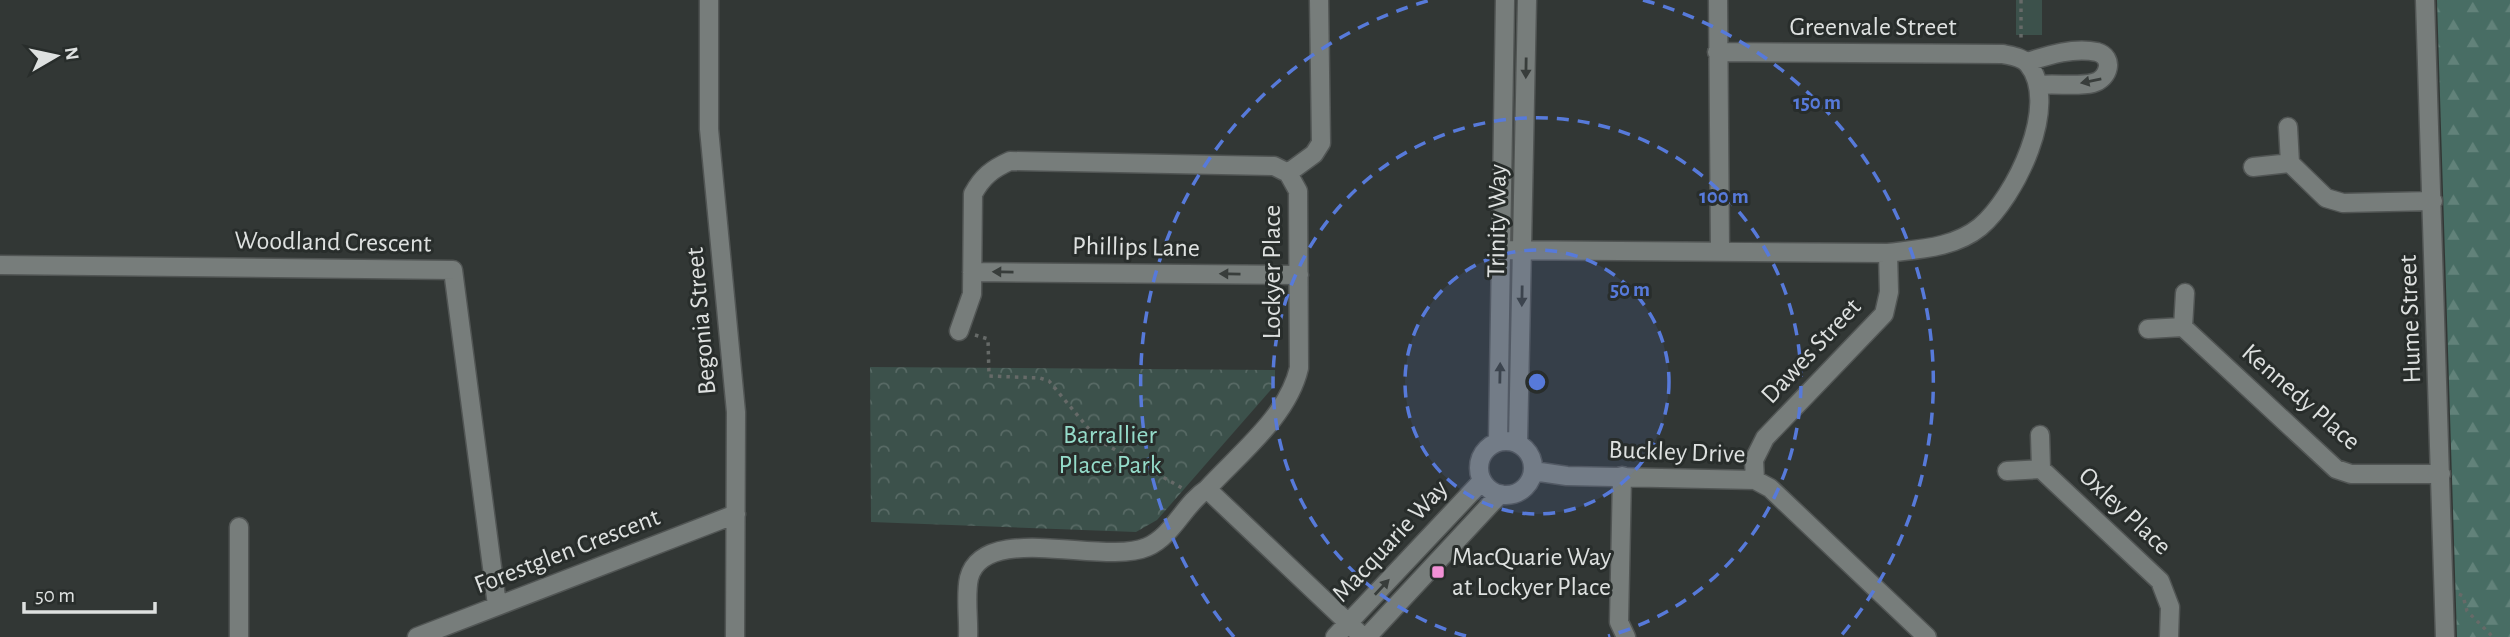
<svg xmlns="http://www.w3.org/2000/svg" width="2510" height="637" viewBox="0 0 2510 637" font-family="'Alegreya Sans',sans-serif">
  <style>
    .green { fill: #3c514b }
    .forest { fill: url(#forest-firs) }
    .park { fill: url(#park-crowns) }
    .lines { fill: none; stroke-linecap: round; stroke-linejoin: round }
    .minor-casing { stroke: #515554; stroke-width: 21 }
    .path { stroke: #666a68; stroke-width: 3.5; stroke-dasharray: 3.5 5; stroke-linecap: butt }
    .minor { stroke: #777d7b; stroke-width: 18 }
    .oneway { fill: #383d3b }
    .ring { fill: none; stroke: #577ada; stroke-width: 3.5; stroke-dasharray: 12 9 }
    .poi-dot { fill: #f291d6; stroke: #282d2b; stroke-width: 2.5 }
    .labels { text-anchor: middle; dominant-baseline: central; stroke-width: 6; stroke-linejoin: round; paint-order: stroke }
    .street-label { font-size: 26px; fill: #dee1e0; stroke: #282d2b }
    .park-label { font-size: 26px; fill: #95dcca; stroke: #282d2b }
    .poi-label { font-size: 26px; fill: #dee1e0; stroke: #282d2b; text-anchor: start }
    .centre { fill: #577ada; stroke: #282d2b; stroke-width: 3.5 }
    .ring-label { font-size: 21px; text-anchor: middle; font-weight: bold; fill: #577ada; stroke: #282d2b; stroke-width: 6; stroke-linejoin: round; paint-order: stroke }
  </style>
  <defs>
    <pattern id="forest-firs" width="22" height="20" patternUnits="userSpaceOnUse" patternTransform="scale(1.75)"><rect width="22" height="20" fill="#486d64"/><path d="M5 1l3.5 6h-7zM16 11l3.5 6h-7z" fill="#62827a"/></pattern>
    <pattern id="park-crowns" width="20" height="18" patternUnits="userSpaceOnUse" patternTransform="scale(1.75)"><rect width="20" height="18" fill="#3c514b"/><path d="M2 6a3 3 0 1 1 6 0M12 15a3 3 0 1 1 6 0" fill="none" stroke="#586a65"/></pattern>
  </defs>
  <rect width="100%" height="100%" fill="#323735"/>
  <path class="green" d="M2016,0H2042V35H2016Z"/>
  <path class="forest" d="M2437,0H2510V637H2457Z"/>
  <path class="park" d="M870,367L1275,370V385L1157,520L1136,532L871,522Z"/>
  <g class="lines">
    <g class="minor-casing">
      <path id="minor" d="M709,0V129L736,412L735,637
        M1718,0L1720,251
        M2425,0L2445,637
        M2027,62C2049,55 2074,47 2097,52C2115,57 2109,79 2093,83C2077,87 2056,83 2039,85
        M2290,163L2326,198L2343,203L2433,201
        M2253,167L2290,163L2288,127
        M1288,173L1314,154L1321,143L1319,0
        M1503,250L1888,253C1919,249 1954,248 1980,227C2015,198 2061,104 2028,64C2022,57 2011,56 2003,54L1717,52
        M0,265L453,270L497,605
        M972,272L1299,275
        M2183,327L2336,469L2351,474H2441
        M2148,329L2183,327L2185,293
        M959,331L972,294L973,194C982,177 992,169 1010,161L1274,166L1288,173L1298,191L1299,368C1288,416 1240,453 1207,489L1363,637
        M1498,441L1505,0
        M1479 468a27 27 0 1 1 54 0a27 27 0 1 1-54 0Z
        M1518,443L1527,0
        M2041,469L2160,581L2170,607L2169,637
        M1533,471L1567,476L1755,480L1770,488L1927,637
        M2007,471L2041,469L2040,435
        M1622,476L1619,622L1626,637
        M1755,480L1754,460L1765,438L1884,314L1889,292L1888,253
        M239,637V527
        M417,637L736,514
        M968,637C969,619 965,596 969,578C984,521 1104,566 1147,547C1173,536 1184,504 1207,489
        M1335,637L1482,481
        M1367,637L1500,494"/>
    </g>
    <path class="path" d="M2021,0V40
      M975,335L988,339L989,376L1040,378L1049,381L1098,440L1182,488
      M2459,594L2463,596L2467,611L2493,637"/>
    <use href="#minor" class="minor"/>
  </g>
  <defs><path id="oneway-solid" d="M-6-.8H1V-3.2L6.5 0L1 3.2V.8H-6Z" transform="scale(1.75)"/></defs>
  <g class="oneway">
    <use href="#oneway-solid" transform="translate(1526 68) rotate(91)"/>
    <use href="#oneway-solid" transform="translate(2091 81) rotate(169)"/>
    <use href="#oneway-solid" transform="translate(1003 272) rotate(-179)"/>
    <use href="#oneway-solid" transform="translate(1230 274) rotate(-179)"/>
    <use href="#oneway-solid" transform="translate(1522 296) rotate(91)"/>
    <use href="#oneway-solid" transform="translate(1500 373) rotate(-89)"/>
    <use href="#oneway-solid" transform="translate(1382 587) rotate(-47)"/>
  </g>
  <circle cx="1537" cy="382" r="132" fill="#577ada" fill-opacity=".12"/>
  <g class="ring">
    <circle cx="1537" cy="382" r="132"/>
    <path d="M1466 636A264 264 0 1 1 1608 636"/>
    <path d="M1234 637A396 396 0 0 1 1431 0M1643 0A396 396 0 0 1 1840 637"/>
  </g>
  <rect class="poi-dot" x="1431" y="565" width="14" height="14" rx="3.5"/>
  <g class="labels">
    <g class="street-label">
      <text x="1873" y="27">Greenvale Street</text>
      <text transform="translate(1497 221) rotate(-89)">Trinity Way</text>
      <text transform="translate(333 242) rotate(1)">Woodland Crescent</text>
      <text transform="translate(1136 247) rotate(1)">Phillips Lane</text>
      <text transform="translate(1272 272) rotate(-90)">Lockyer Place</text>
      <text transform="translate(2410 319) rotate(-92)">Hume Street</text>
      <text transform="translate(701 321) rotate(-95)">Begonia Street</text>
      <text transform="translate(1811 351) rotate(-47)">Dawes Street</text>
      <text transform="translate(2301 397) rotate(41)">Kennedy Place</text>
      <text transform="translate(1677 452) rotate(2)">Buckley Drive</text>
      <text transform="translate(2125 511) rotate(43)">Oxley Place</text>
      <text transform="translate(1390 541) rotate(-47)">Macquarie Way</text>
      <text transform="translate(567 551) rotate(-21)">Forestglen Crescent</text>
    </g>
    <g class="park-label">
      <text x="1110" y="435">Barrallier<tspan x="1110" dy="30">Place Park</tspan></text>
    </g>
    <g class="poi-label">
      <text x="1452" y="557">MacQuarie Way<tspan x="1452" dy="30">at Lockyer Place</tspan></text>
    </g>
  </g>
  <circle cx="1537" cy="382" r="10" class="centre"/>
  <g class="ring-label">
    <text x="1817" y="109">150 m</text>
    <text x="1724" y="203">100 m</text>
    <text x="1630" y="296">50 m</text>
  </g>
  <g transform="translate(56 56) rotate(81)" stroke="#282d2b" stroke-width="5" paint-order="stroke">
  <path d="M0-5L12 26L0 18L-12 26Z" fill="#dee1e0"/>
  <text y="-10" font-size="19" font-weight="bold" text-anchor="middle" fill="#dee1e0">N</text>
  </g>
  <path d="M24 602v10h131v-10" fill="none" stroke="#dee1e0" stroke-width="3.5"/>
  <text x="35" y="602" font-size="21" fill="#dee1e0" stroke="#282d2b" stroke-width="5" paint-order="stroke">50 m</text>
</svg>
